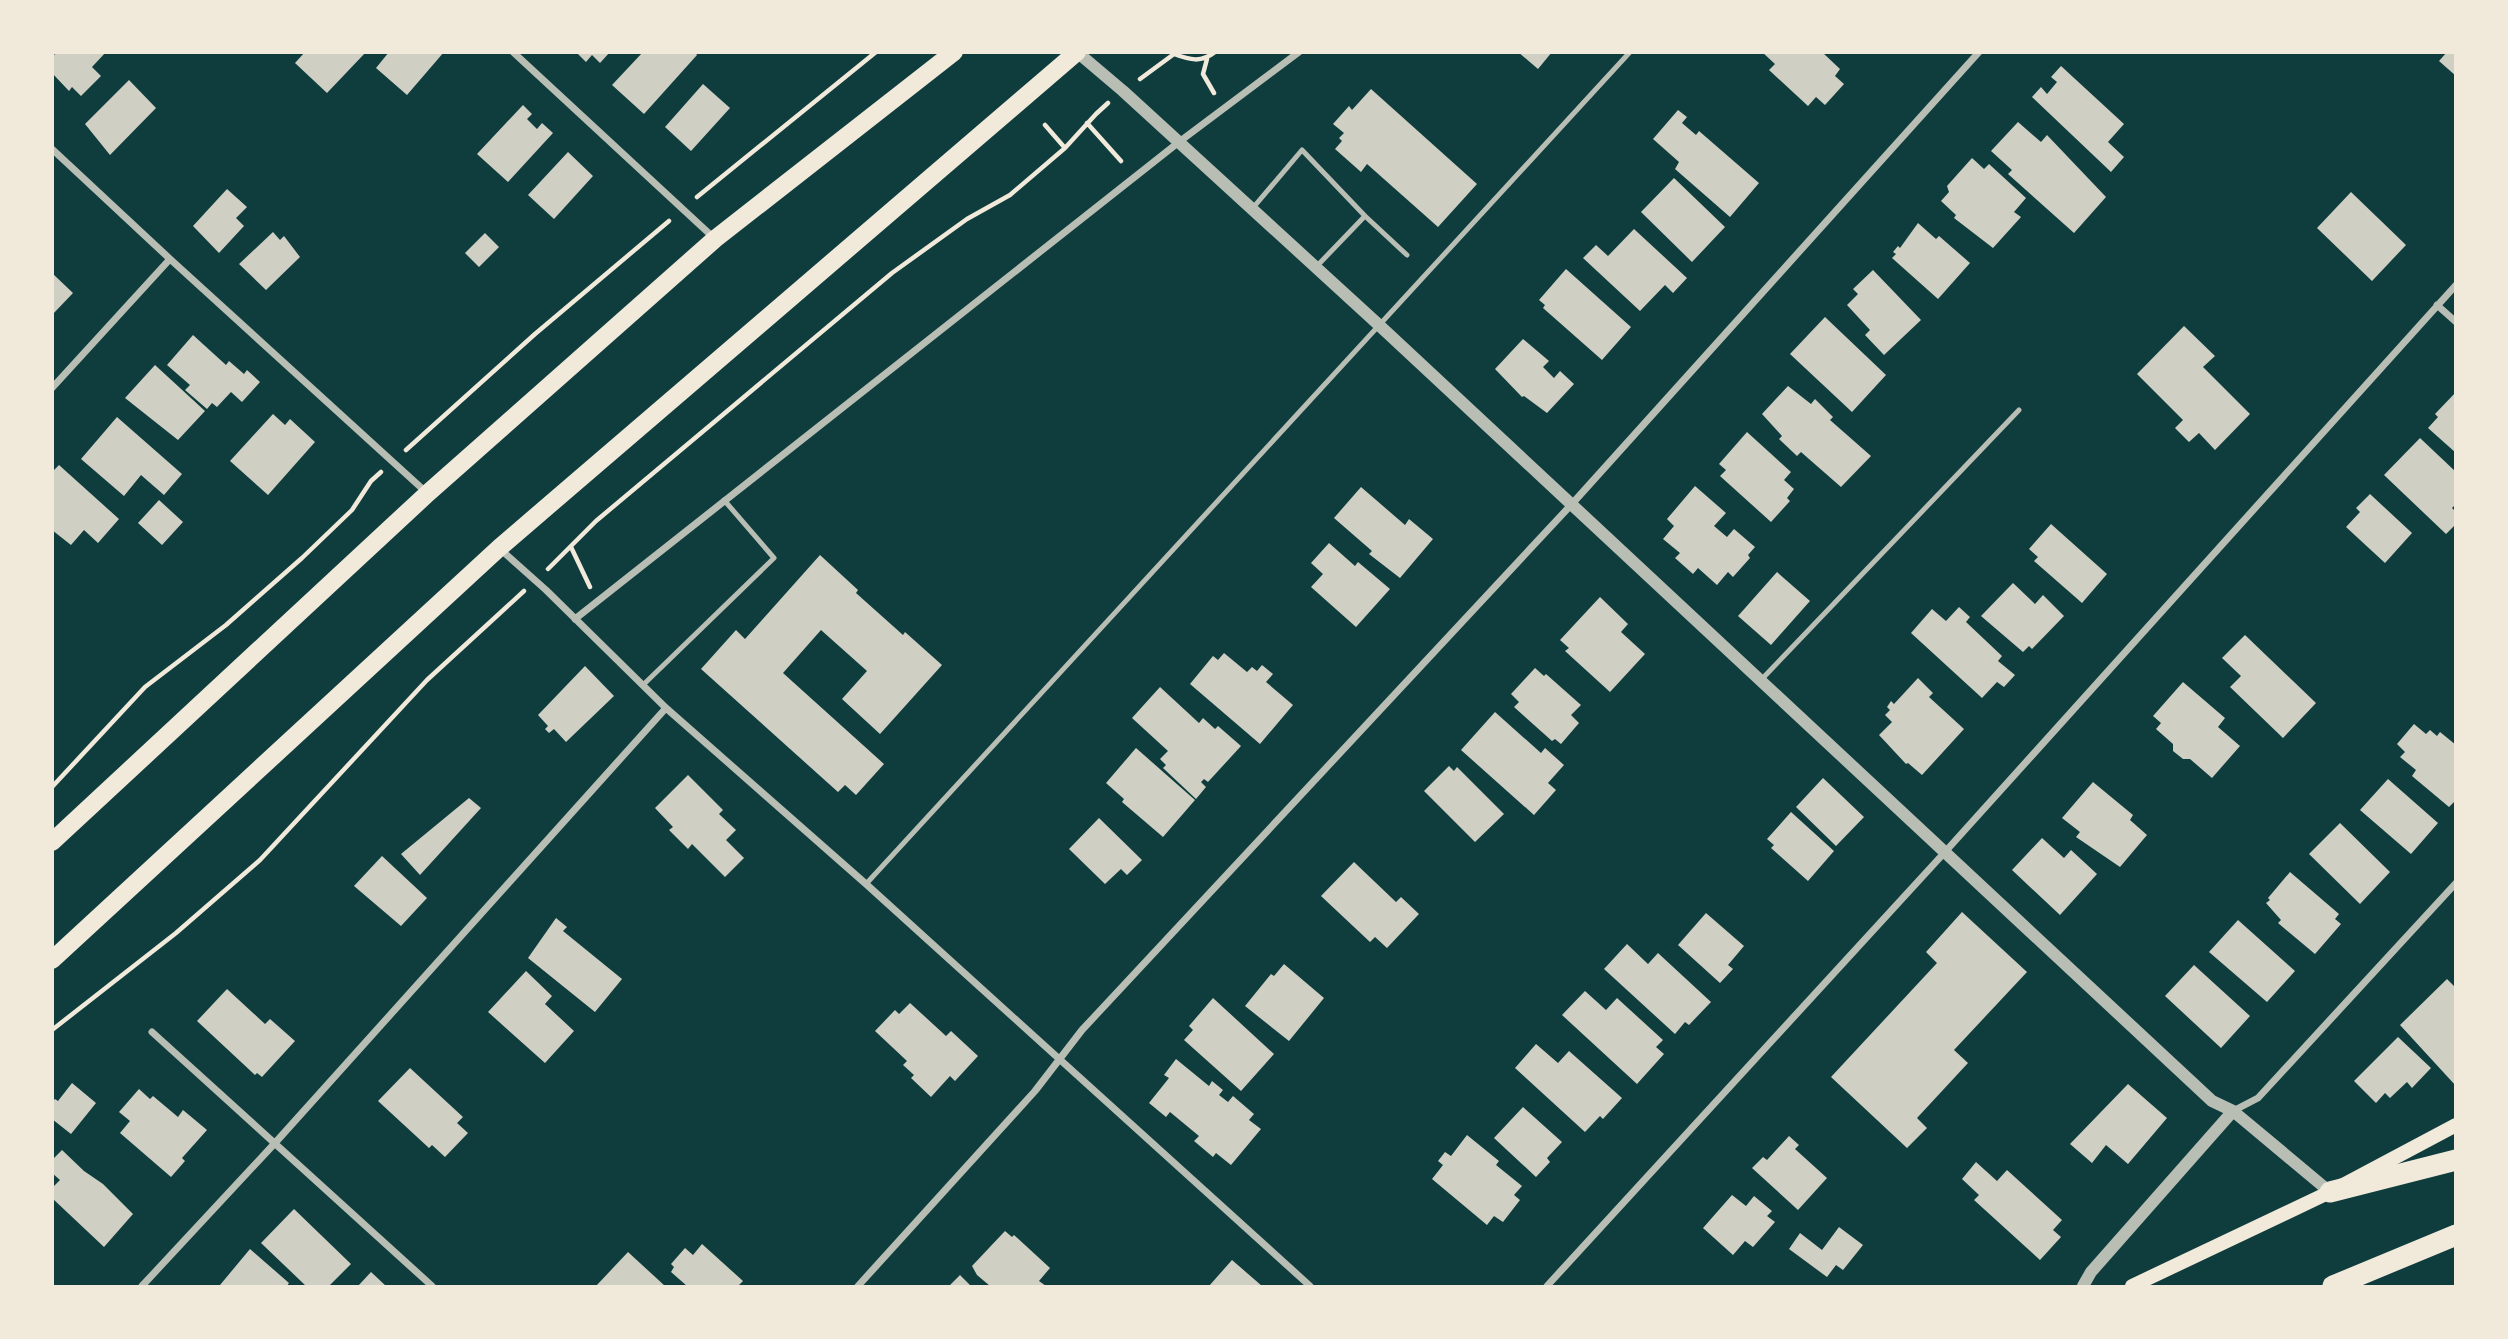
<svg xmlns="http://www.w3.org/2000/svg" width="2508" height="1339" viewBox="0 0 2508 1339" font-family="'Source Sans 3',sans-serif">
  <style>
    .building { fill: #cfcfc3 }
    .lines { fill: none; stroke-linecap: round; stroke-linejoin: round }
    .path { stroke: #f1e9da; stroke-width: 4.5 }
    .service { stroke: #b8beb3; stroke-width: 5 }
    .minor { stroke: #b8beb3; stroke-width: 7 }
    .tertiary { stroke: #b8beb3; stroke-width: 12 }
    .secondary { stroke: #f1e9da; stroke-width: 14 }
    .primary { stroke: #f1e9da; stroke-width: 18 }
    .motorway { stroke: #f1e9da; stroke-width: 21 }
  </style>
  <rect width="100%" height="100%" fill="#0f3d3e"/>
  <path class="building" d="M57,52H106L92,67L101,76L81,96L72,87L69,91L52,73V57Z
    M305,52H366L327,93L295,63Z
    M389,52H444L407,95L376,68Z
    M576,52H610L600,63L592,55L586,62Z
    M643,52H695L697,55L644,114L612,85Z
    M1518,52H1552L1538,69Z
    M1762,52H1822L1840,69L1835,76L1844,84L1825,105L1816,97L1808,106L1769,70L1775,64Z
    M2447,52H2456V76L2439,61Z
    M2061,66L2124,124L2108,142L2124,157L2111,172L2032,97L2041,87L2047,94L2057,82L2051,77Z
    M129,80L156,108L110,155L85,124Z
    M703,84L730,108L691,151L665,127Z
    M1371,89L1477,184L1438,227L1367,164L1361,172L1335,149L1342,141L1339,138L1344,133L1333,124L1349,106L1352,110Z
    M523,105L532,114L527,119L537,129L542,123L553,133L508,182L477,154Z
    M1678,110L1687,117L1682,123L1696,135L1699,131L1759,183L1730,217L1675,169L1679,162L1653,139Z
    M2018,122L2041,142L2047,135L2106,197L2074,233L2008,174L2012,170L1991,151Z
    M568,152L593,176L554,219L528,195Z
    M1972,158L1984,169L1989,164L2026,198L2014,212L2021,217L1993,248L1954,218L1956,215L1941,201L1949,192L1947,186Z
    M1674,178L1725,227L1692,262L1641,212Z
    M227,189L247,207L236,218L244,226L219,253L193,226Z
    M2351,192L2406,245L2372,281L2317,228Z
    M1918,223L1936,239L1939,236L1970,263L1938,299L1892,258L1896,254L1893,252L1898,246L1900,248Z
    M1634,229L1687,278L1673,293L1665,285L1640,311L1583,258L1596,245L1608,256Z
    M273,232L280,240L284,236L300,257L266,290L239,264Z
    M485,233L499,247L479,267L465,253Z
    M1566,269L1631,327L1602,360L1543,308L1545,305L1539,300Z
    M1873,270L1921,320L1884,355L1865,335L1870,330L1847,305L1858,294L1853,289Z
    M52,273L73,293L52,315Z
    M1825,317L1886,375L1852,412L1790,354Z
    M2184,326L2215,356L2203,367L2250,414L2215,450L2199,433L2189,442L2175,428L2183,420L2137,374Z
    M193,335L226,365L229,361L244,374L247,370L260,382L242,402L231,392L217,407L212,403L207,409L185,390L190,385L167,365Z
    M1523,339L1549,361L1543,367L1554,378L1560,371L1574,384L1547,413L1524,396L1522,397L1495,369Z
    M155,365L205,411L178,440L125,398Z
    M1788,386L1811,404L1815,399L1833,417L1830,420L1871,456L1841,487L1801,452L1797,456L1779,439L1782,436L1762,414Z
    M2456,392V453L2428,428L2438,417L2435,414Z
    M273,414L285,425L290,419L315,442L268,495L230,461Z
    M117,417L182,474L164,495L141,475L124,496L81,459Z
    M1747,432L1791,472L1784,480L1794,489L1787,498L1790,501L1771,522L1720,476L1726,470L1719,464Z
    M2420,438L2456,472V504L2452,508L2456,512V524L2446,534L2384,475Z
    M59,465L119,519L98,543L84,530L71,545L52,530V472Z
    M1695,486L1726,513L1714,526L1727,537L1734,529L1755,547L1748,555L1750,558L1733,577L1728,572L1717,585L1698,568L1693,574L1675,558L1680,553L1663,539L1674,526L1667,519Z
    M1361,487L1405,525L1409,519L1433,539L1400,578L1369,554L1372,551L1334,518Z
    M2370,494L2412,533L2385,563L2346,527L2360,512L2356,508Z
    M159,500L183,522L162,545L138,523Z
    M2051,524L2107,574L2082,603L2034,561L2038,557L2029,549Z
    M1329,543L1355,566L1358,562L1390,589L1356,627L1311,587L1323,574L1311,563Z
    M820,555L858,590L856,593L903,635L905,632L942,665L880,734L842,699L867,671L821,630L783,673L884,764L856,795L845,785L838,792L701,669L736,630L745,639Z
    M1777,572L1810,601L1771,645L1738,616Z
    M2013,583L2035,604L2043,595L2064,616L2032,649L2029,646L2023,652L1981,616Z
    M1600,597L1628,624L1621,632L1645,654L1610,692L1565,651L1569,648L1560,640Z
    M1959,607L1970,617L1966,622L2002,656L1998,661L2015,675L2004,687L1997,682L1982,698L1911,633L1932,609L1946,621Z
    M2245,635L2316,703L2283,738L2230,687L2241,676L2222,658Z
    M1224,653L1247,672L1252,667L1257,671L1262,665L1273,674L1266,682L1293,705L1260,744L1190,684L1213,656L1218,660Z
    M585,666L614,696L566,742L554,729L549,733L545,729L548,726L538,715Z
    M1535,668L1544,676L1546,674L1581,705L1571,715L1579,723L1561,744L1555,739L1552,741L1514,707L1519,702L1511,694Z
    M1918,678L1933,693L1929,697L1964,729L1922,775L1908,763L1906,764L1879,735L1892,722L1885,715L1890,710L1887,707L1891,701L1894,704Z
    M2183,682L2225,718L2218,727L2240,746L2212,778L2190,759H2183L2173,751V744L2156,729L2161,723L2153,716Z
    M1160,687L1199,723L1203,718L1215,729L1218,726L1241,746L1208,782L1204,779L1201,782L1206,787L1196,799L1163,768L1166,765L1160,759L1168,751L1132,718Z
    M1495,712L1541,753L1545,748L1564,765L1548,783L1556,790L1534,815L1461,750Z
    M2414,724L2426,734L2430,730L2437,736L2440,732L2456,745V800L2449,807L2412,776L2416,770L2400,757L2405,752L2397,744Z
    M1136,748L1195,800L1163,837L1122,802L1124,799L1106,783Z
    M1449,766L1454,771L1457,767L1504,814L1475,842L1424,791Z
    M688,775L723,810L719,814L736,830L726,840L744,858L725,877L692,844L688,849L669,830L673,827L655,808Z
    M1823,778L1864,817L1836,846L1796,807Z
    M2388,779L2438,823L2411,854L2360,810Z
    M2093,782L2133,815L2130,820L2147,835L2120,867L2076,837L2080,832L2062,818Z
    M469,798L481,808L420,875L401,854Z
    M1791,812L1834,851L1808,881L1771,848L1774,845L1767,839Z
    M1099,818L1142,860L1127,875L1121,869L1105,884L1069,849Z
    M2340,823L2390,872L2360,904L2309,854Z
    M2042,838L2064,858L2071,850L2097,874L2060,915L2012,870Z
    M382,856L427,898L401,926L354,886Z
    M1354,862L1396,902L1401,897L1419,914L1387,948L1375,937L1370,942L1321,896Z
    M2290,872L2339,914L2335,919L2341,924L2315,954L2278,923L2281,920L2266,903L2270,900L2268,898Z
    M1962,912L2027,972L1954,1050L1968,1063L1917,1118L1927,1128L1907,1148L1831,1077L1937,963L1926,952Z
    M1706,913L1744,946L1728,965L1733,969L1720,983L1678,945Z
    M556,918L567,927L563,931L622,979L595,1012L528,958Z
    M2238,920L2295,971L2267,1002L2209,952Z
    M1627,944L1648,964L1658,953L1711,1002L1689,1025L1685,1022L1675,1034L1604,969Z
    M1284,964L1324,998L1289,1041L1245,1006L1271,974L1274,976Z
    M2194,965L2250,1016L2221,1048L2165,996Z
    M526,971L552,996L545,1004L574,1031L545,1063L488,1012Z
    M2447,979L2456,988V1086L2400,1025Z
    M227,989L265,1024L270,1019L295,1041L262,1077L257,1073L255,1075L197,1021Z
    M1585,991L1606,1010L1617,998L1663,1040L1656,1047L1664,1054L1637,1084L1562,1015Z
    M1213,998L1274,1054L1241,1091L1184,1040L1193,1030L1189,1026Z
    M910,1003L946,1036L951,1031L978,1056L955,1081L950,1076L931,1097L911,1078L914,1075L903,1065L907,1061L875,1031L895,1010L899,1014Z
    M2398,1037L2431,1068L2412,1088L2407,1082L2390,1098L2385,1093L2376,1103L2354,1081Z
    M1536,1044L1558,1063L1569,1051L1622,1098L1603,1119L1600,1116L1585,1132L1515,1068Z
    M1176,1059L1209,1086L1212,1081L1223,1090L1219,1095L1228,1102L1233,1096L1254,1114L1249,1120L1261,1129L1231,1165L1216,1153L1213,1157L1194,1141L1199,1136L1170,1112L1166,1117L1149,1103L1169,1078L1164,1075Z
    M410,1068L463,1117L457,1123L468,1133L445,1157L432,1145L429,1148L378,1101Z
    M72,1083L96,1103L71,1134L52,1119V1102L55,1099L58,1101Z
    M2128,1084L2167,1118L2128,1164L2106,1145L2092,1163L2070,1144Z
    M139,1089L150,1099L153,1096L178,1117L183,1110L207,1130L182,1158L185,1161L171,1177L120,1133L130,1121L119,1112Z
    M1523,1107L1562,1142L1547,1158L1550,1162L1536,1177L1494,1138Z
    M1467,1135L1499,1161L1496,1165L1522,1186L1514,1195L1520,1200L1503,1222L1494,1216L1487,1225L1432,1179L1443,1165L1438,1161L1445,1152L1451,1156Z
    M1789,1136L1799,1145L1795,1149L1827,1178L1798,1210L1752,1168L1763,1157L1767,1160Z
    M62,1150L84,1171L103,1184L133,1214L104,1247L52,1198V1188L60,1180L52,1173V1160Z
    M1976,1162L1997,1181L2007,1170L2062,1220L2053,1230L2061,1237L2040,1260L1974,1200L1979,1195L1962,1179Z
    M1732,1195L1746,1206L1754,1196L1772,1211L1767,1216L1775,1222L1753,1247L1745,1241L1733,1255L1703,1228Z
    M294,1209L351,1264L329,1286H306L261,1243Z
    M1839,1227L1863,1245L1843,1270L1836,1265L1827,1277L1789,1249L1800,1233L1822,1250Z
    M1005,1231L1012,1237L1014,1235L1050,1268L1039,1281L1046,1286H990L977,1275L972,1266Z
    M702,1244L743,1281L738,1286H687L671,1272L674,1267L671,1264L685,1248L693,1255Z
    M250,1249L289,1283L287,1286H222L220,1285Z
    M628,1252L665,1286H596Z
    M1232,1260L1262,1286H1209Z
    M371,1272L386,1286H358Z
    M960,1275L971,1286H949Z"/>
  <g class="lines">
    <path class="path" d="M1207,59L1203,74L1214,93
      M1140,79L1174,54C1190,60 1201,63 1215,52
      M1087,123L1121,161
      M1045,125L1065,148
      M697,197L876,52
      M406,450L535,334L669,221
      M571,547L590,587
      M548,569L596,521L892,273L967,219L1010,195L1065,148L1096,114L1108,103
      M52,787L145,687L226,625L302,558L352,510L371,481L381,472
      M52,1030L176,933L260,860L427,680L524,591"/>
    <path class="service" d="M1252,209L1302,150L1365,216
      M1316,267L1365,216L1407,255
      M1761,680L2019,410
      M643,685L774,558L724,500
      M866,884L1630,52"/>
    <path class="minor" d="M513,52L714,238
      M52,149L170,259L427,493
      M2437,305L2456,322
      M52,388L170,259
      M500,549L546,590L666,708L866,884L1310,1286
      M575,619L1179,142L1299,52
      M152,1032L432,1286
      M2233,1111L2258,1098L2456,883
      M142,1286L275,1143L666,708
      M858,1286L1035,1091L1082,1030L1571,505L1979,52
      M1547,1286L1945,852L2456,285"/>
    <path class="tertiary" d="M1077,52L1123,91L1380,326L2212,1101L2233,1111L2330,1192
      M2083,1286L2091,1272L2233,1111"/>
    <path class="secondary" d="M2132,1286L2330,1192L2456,1125"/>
    <path class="primary" d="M52,842L428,493L715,239L954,52
      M52,960L499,548L1077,52"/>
    <path class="motorway" d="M2330,1192L2456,1160
      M2333,1286L2456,1235"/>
  </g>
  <rect width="2508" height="1339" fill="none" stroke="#f1e9da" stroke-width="108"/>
</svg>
